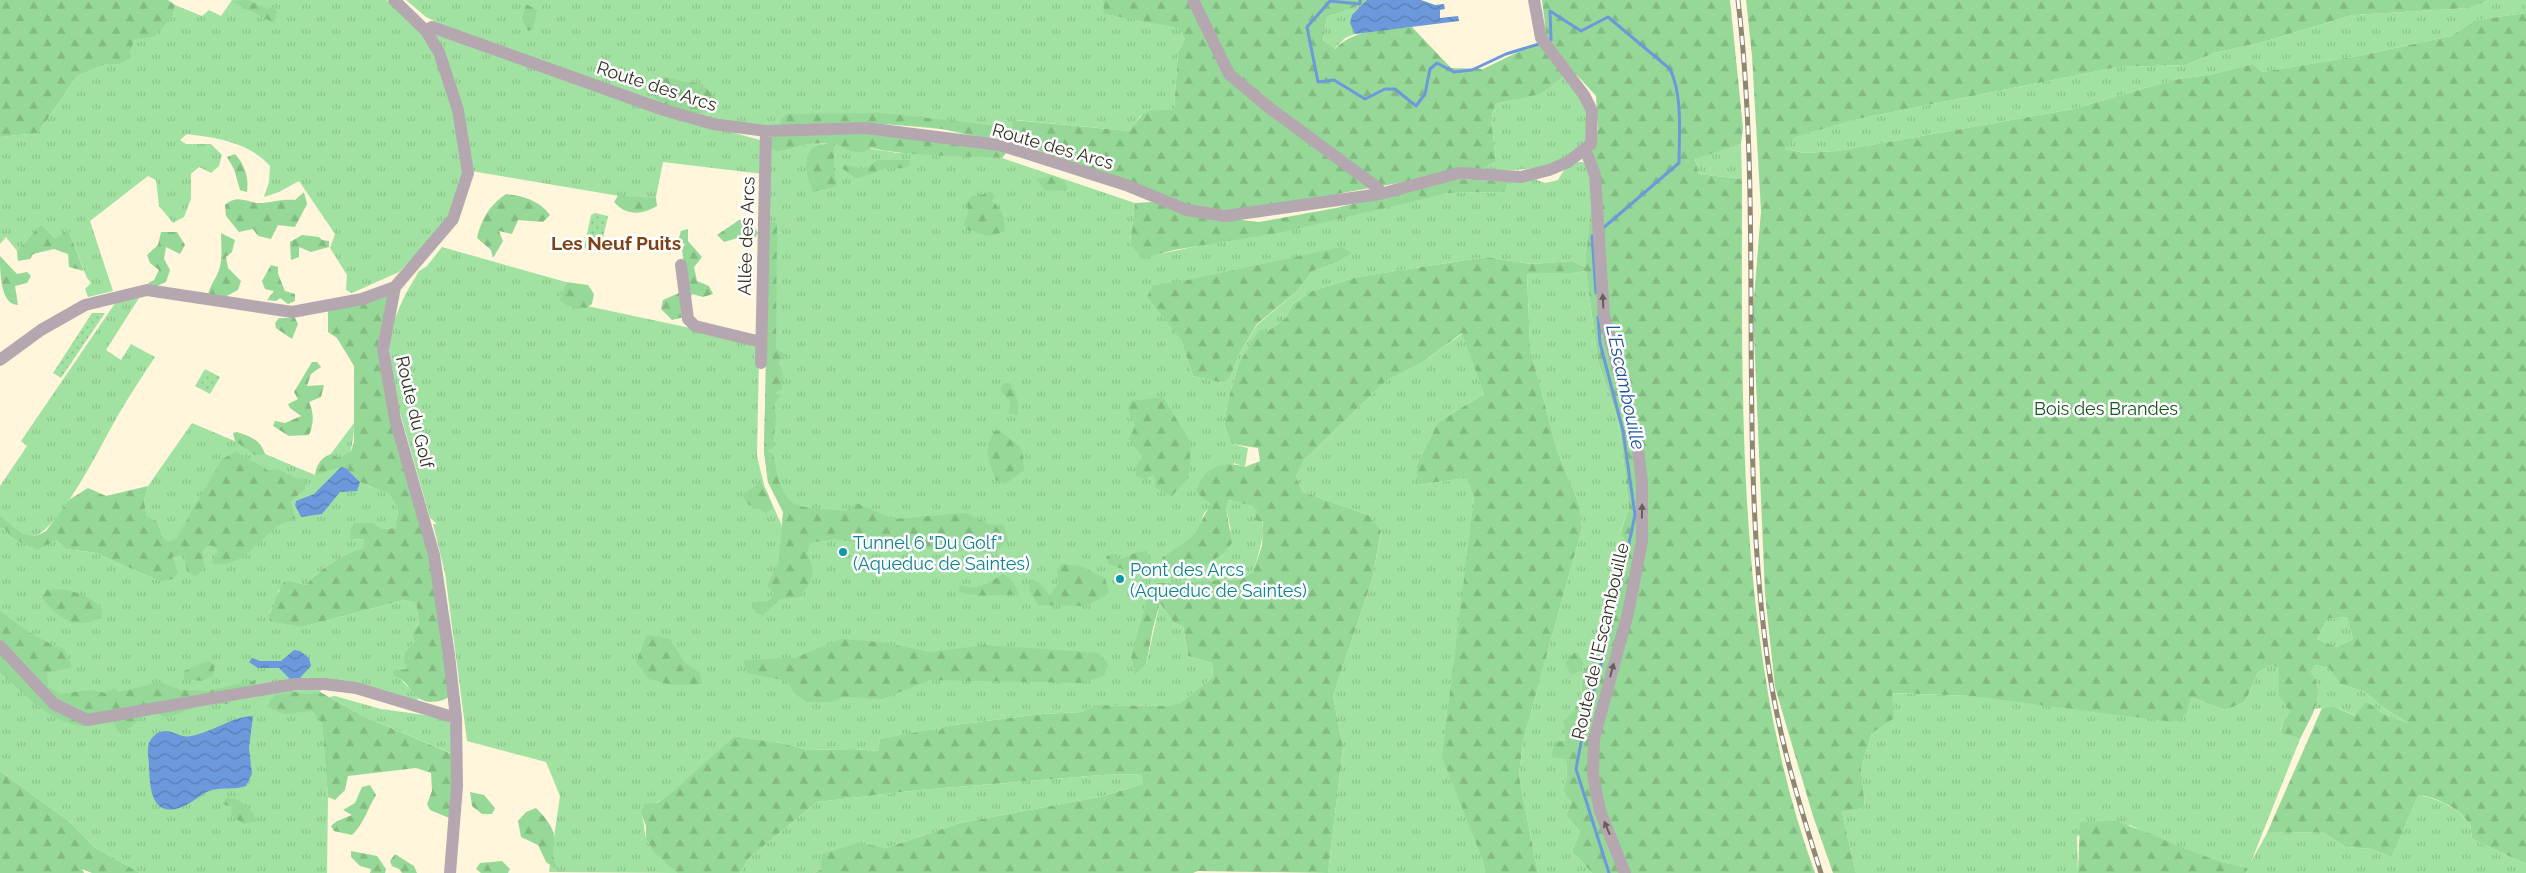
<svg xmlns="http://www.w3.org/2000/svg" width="2526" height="873" viewBox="0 0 2526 873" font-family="Raleway,sans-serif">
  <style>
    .grass { fill: url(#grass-tufts); fill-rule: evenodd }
    .forest { fill: url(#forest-firs); fill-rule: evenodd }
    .garden { fill: url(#garden-dots) }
    .water { fill: url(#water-waves) }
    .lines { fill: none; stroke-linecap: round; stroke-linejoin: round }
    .stream { stroke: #6c99dc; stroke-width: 3 }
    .street { stroke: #b5a7b0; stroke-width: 12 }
    .rail-casing { stroke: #8d8774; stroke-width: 5 }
    .rail { stroke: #fff; stroke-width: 3; stroke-dasharray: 9; stroke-linecap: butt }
    .oneway { fill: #665e5a }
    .culture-dot { fill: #0f9aa8; stroke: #fff; stroke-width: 2 }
    .labels { text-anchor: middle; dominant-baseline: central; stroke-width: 5; stroke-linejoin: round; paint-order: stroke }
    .street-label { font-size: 18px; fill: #322e21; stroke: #fff }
    .park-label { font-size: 18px; fill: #13571b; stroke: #fff }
    .culture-label { font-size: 18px; fill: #0d838f; stroke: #fff; text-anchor: start }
    .neighbourhood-label { font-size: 19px; font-weight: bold; fill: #7f4217; stroke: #fff }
    .water-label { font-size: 19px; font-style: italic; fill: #1953a2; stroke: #fff }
  </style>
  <defs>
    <pattern id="grass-tufts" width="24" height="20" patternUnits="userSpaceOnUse" patternTransform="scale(1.25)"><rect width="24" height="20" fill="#a1e2a2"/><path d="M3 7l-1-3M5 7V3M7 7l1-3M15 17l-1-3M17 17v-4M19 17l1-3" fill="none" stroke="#8bc28b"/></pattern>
    <pattern id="forest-firs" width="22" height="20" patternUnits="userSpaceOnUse" patternTransform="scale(1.25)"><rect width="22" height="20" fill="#96d897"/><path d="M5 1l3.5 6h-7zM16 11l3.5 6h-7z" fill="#82ba82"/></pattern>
    <pattern id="garden-dots" width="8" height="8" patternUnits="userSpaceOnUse" patternTransform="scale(1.25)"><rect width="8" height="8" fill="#a1e2a2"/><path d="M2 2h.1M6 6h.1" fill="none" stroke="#8bc28b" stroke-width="1.8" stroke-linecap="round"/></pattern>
    <pattern id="water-waves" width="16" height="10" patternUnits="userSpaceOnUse" patternTransform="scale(1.25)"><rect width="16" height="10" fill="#6c99dc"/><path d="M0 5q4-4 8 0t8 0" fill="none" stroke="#597db2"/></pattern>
  </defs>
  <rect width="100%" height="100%" fill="#fff6db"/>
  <path class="grass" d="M232,0H386L440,34V24L426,17L406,0H1103L1105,14L1179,27L1185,39L1178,52L1174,110L1140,116L1130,131L1015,120L1009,137L982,138L942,129L859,122L769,127L670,115L760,140L763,174L663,162L655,202L465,170L449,219L399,272L352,293L346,290L347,275L330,248L335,234L299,181L279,192L264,197L269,182L270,166C249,142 217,138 187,134L180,140L186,144H211L222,155L219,166L211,173L199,167L191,174V199L184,217L173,223L159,206L156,180L148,176L90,221L113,291L88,297L85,289L91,283L87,278L68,229L55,238L41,224L17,251L6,237L0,244V137L38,133L77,76L106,64H120L134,40L173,15L175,5L202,16L209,10L221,16Z
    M2489,0H2526V13L2475,20L2451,36L2358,56L2262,72L2253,64L2213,74L2173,80L2073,109L1927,135L1837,151L1805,153L1785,149L1794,137L1858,119L2118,67L2186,65L2214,53L2263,42L2353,15L2470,8Z
    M1364,4L1355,34L1345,38L1334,49L1323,40L1327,17Z
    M1563,77C1569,84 1579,92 1583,101C1615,170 1517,173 1474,170L1496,160L1491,117L1496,104L1514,100Z
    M834,143L898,153H942L1002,158L1135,203L1130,243L1141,258L1448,193L1504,192L1509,182L1535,179L1545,183L1558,180C1565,167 1572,159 1588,163L1595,206L1585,267L1573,261L1531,264L1486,257L1357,277L1312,291L1292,305L1286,318L1268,331H1259L1239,363L1228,400L1224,425L1232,444L1248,448L1245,467L1234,463L1213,505L1204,513L1200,526L1187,542L1162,557L1231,530L1226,508L1229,500C1236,502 1245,503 1252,506C1273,516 1258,556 1253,572L1242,579L1155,583L1131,657L1136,674L1146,665L1160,603L1174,623L1183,626L1188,656L1212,663L1213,677L1176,706L1094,705L1082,712L1042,714L954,725L938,733L880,739L878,751L852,749L807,750L781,743L734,736L676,790L641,813C645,823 644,835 647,841C653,854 668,862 677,873L549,872L560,796L546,762L467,741L445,573L433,524H437L430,518L397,402L389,347L395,318L405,295L419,271L427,266L442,247L566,282L559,300L751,341L755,344L759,356L757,456L764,485L782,526L783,512L768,482L764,451L771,148L778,152L809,144ZM1336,263L1313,271L1296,292L1257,325L1239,354L1230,378L1223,383L1193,376L1181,340L1153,285Z
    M1741,144L1742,179L1699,174L1695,158Z
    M1586,271L1598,361L1619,423L1629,508L1620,532L1627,543L1599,654L1581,674C1584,696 1580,707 1563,721L1565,741L1551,756L1566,760L1567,776L1563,790L1571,803L1566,815L1580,832L1572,851L1592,873H1538L1519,776L1523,741L1582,528L1580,506L1557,450L1530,348L1527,272L1573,273Z
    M139,298L106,350L121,360L131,344L155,357C143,375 131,393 120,412C101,444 66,519 36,536L21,533L11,538L56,540L66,549L96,553L159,581L164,539L157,521L147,518L144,501L148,486L192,423L315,475L354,423C354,448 347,466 333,486L360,482L389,494L398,510L395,528L383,529L374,523L351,540L365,539L363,548C344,553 319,569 306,585L292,581L278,591V600L269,613L302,627L404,600L416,603L419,624L412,633L414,642L405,652L409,669L393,671L419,699L415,700L324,684L320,692L328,797L327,873H140L94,847L70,822L0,771V486L27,446L21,441L118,299Z
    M1463,333L1484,394L1438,422L1416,466L1419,485L1466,478L1474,498L1466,577L1482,858L1485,873H1328L1343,747L1333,696L1372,580L1381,532L1371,516L1303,492L1296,477L1304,460L1386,381L1420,364Z
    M2347,617L2353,639L2336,647L2317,639L2327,619Z
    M2272,665L2279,668V696L2290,712L2284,720L2280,731L2300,739L2251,862L2267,833L2322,832L2346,847L2372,849L2392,857L2418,796C2429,795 2450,805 2459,812C2463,816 2465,820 2470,823L2472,839L2526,864V873H2246L2248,868C2210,861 2164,843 2130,825L2077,836L2078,873H1856L1842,812L1865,806L1861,768L1872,733L1891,693L1972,696L2191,697L2225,710L2245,702L2258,672Z
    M2315,665L2329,668L2340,684L2365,692L2384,708L2411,725L2385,715L2366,701L2356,716L2333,706L2315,709C2319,694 2321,684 2309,672Z
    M335,696L381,709L446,718L452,726L453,754L363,716L329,697Z
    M1141,774L1143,784L1099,797L960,823L886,848L859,844L814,873H740L749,858L817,802L919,790L1102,775Z"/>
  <path class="forest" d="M0,0H168L175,5L173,15L155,36L134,40L128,59L120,64H106L77,76L38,133L0,137Z
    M248,0L265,8L274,7L277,12L274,23L231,1Z
    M1103,0H1367L1364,4L1327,17L1323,40L1335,49C1355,28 1385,30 1412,27L1451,68L1483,69L1539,42L1546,33L1542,0H1730L1743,128L1741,144L1695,159L1699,174L1742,179C1742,406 1736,657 1815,873H1592L1572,851L1580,832L1566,815L1571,803L1563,790L1567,776L1566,760L1551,757L1555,742L1565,741L1563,721C1580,706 1584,696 1581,674L1599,654L1627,543L1620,533L1629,508L1619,423L1598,361L1586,271L1573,273H1527L1530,348L1557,450L1580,506L1582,528L1523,741L1519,776L1538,873H1485L1482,858L1442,757L1474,498L1466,478L1418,485L1416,466L1438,422L1484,394L1462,333L1420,364L1386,381L1304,460L1296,477L1303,492L1371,516L1381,531L1372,580L1333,696L1343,747L1328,873L1198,871L1193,873H814L821,869L822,854L859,843L886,848L960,823L1099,797L1143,784L1141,774L1102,775L919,790L817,802L749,858L740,873H677L653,851L646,839V826L641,813L644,804L657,803L675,790L734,736L781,743L807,750L852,749L878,751L880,739L929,730L938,733L943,727L954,725L1042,714L1082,712L1094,705L1176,706L1213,677L1212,663L1188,656L1183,626L1174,623L1160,603L1153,628L1146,665L1135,675L1131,657L1148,596L1155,583L1242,579L1253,572L1262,546L1263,522L1255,520L1257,510L1252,506L1229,500L1226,508L1232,543C1224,556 1200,571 1184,570C1177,569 1170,567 1164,566L1162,557C1176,548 1191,541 1199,526C1204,517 1205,512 1212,505L1196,492C1202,468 1223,460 1245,467L1260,461L1258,448L1232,444L1224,425L1228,400L1239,363L1259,330L1268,331L1286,318L1292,305L1312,291L1357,277L1486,257L1531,264L1573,261L1585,267L1591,210L1592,152L1598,129L1596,96L1577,75L1563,77L1540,94L1496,104L1491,117L1496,161L1483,168L1342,193L1257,214L1208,216L1259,222L1336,208L1458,179L1509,182L1504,192L1448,193L1283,232L1174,250L1141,259L1130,243L1135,203L1170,201L1057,159L1009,137L1014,120L1130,131C1144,109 1149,109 1174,110L1178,52L1185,39L1179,28L1104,14Z
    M1746,0H2489L2470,8L2353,15L2263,42L2214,53L2186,65L2118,67L1858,119L1795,137L1785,149L1805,153L1837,151L2073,109L2173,80L2213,74L2253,64L2262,72L2358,56L2451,36L2475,20L2526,13V864L2472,839L2470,823C2465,820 2463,815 2459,812C2450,805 2429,794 2418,796L2392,857L2372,849L2346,847L2322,832L2267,833L2322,708L2333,706L2355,716L2366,701L2385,715L2408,723L2384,708L2365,692L2340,684L2329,668L2315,665L2310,672C2329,692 2310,718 2300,739L2280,732L2284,720L2290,712L2279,696V668L2272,665L2258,672L2245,702L2225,710L2191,697L2186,714L2173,722L1972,696L1892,693L1894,718L1872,733L1861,768L1865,807L1842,812L1856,873H1833L1813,816L1775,687L1765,594L1753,311L1761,211L1752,56ZM2347,617L2353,639L2336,647L2317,639L2327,619Z
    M526,4L537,10L533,29L528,31L522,18Z
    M658,77C674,77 685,84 701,83L716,98V108L694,115L659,107L649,82Z
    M884,113L998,126L995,137C976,138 960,131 942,129C888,121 834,123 780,125L781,119L787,114Z
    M866,128L1007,152L1002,158C958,155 914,157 871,148C859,157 846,149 834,143V171L837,186L813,192C807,176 802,163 812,148L829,143L809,144L778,152L771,148L770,139L775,134Z
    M235,154C245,165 249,178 247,192L240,190L234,169L227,157Z
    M877,160H910L909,166C899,171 894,166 886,168C875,172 867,176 855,178L842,168L845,165L866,169Z
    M1054,176L1066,183L1068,188L1064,191L1045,190L1036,179Z
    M991,191L995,197L991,201C1002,208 1005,218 1005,231L989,236L968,230L964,224L968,213L967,202L972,196L982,195Z
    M304,192L307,204L295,227L278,225L271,239L258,236L253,229L239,232L226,216L225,205C239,193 247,204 263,203C275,202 281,199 295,200Z
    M506,194C523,196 539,200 550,215L543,222L518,220L512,234L499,231L503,241L493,258L491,250L477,238C482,218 489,206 506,194Z
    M618,196L656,198L657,206C642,215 626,216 614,202Z
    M739,220L752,223L758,233L755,238L741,237L724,242L717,235Z
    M769,222L777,223L776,349L786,355L778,362L783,373L782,389L774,393L781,395L774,404L776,416L773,448L767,451L773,454C785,514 790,505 846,511L856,503L894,519L965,513L988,524L1004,525L1008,540L995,553L920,548L890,539L874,545L834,539L810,543L807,553C816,573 813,581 799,597L780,599L763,615L756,613L751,602L768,601L775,594L767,586L779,561L783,512L768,482L764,451Z
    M41,224L55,238L68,229L84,271L69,267L68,254L54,249L33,254L30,259L18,261L17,251Z
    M688,229V241L702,257L694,267L697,281L709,286L713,294L703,297L692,294L684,317L672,320L661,309L663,300L681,292L686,279L682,250L685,244L678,241L681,231Z
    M161,232H177L185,245L180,254L166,247L164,259L170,270L166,282L153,288L148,283L154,280L159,270L150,263L147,255L158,245Z
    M221,233L235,240L232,252L226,257L228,268L241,281L238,290L223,298L208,295C210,285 216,279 219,270C223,258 221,245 221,233Z
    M302,235L319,237L322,240L329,241V247L311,252L299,247V257L291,260L290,242Z
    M1342,247L1351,253L1336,263L1313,271L1296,292L1257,324L1239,354L1230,378L1223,383L1193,376L1181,340L1147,297L1153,285L1188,280Z
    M0,256L17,274L27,272L31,276L27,283L15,286L18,305C0,305 0,271 0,256Z
    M271,265L278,267V274L285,291L295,294V301L288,304L280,298L276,301L267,300L274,291L265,289L262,281Z
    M566,282L588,285L594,294L592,304L586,308L568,306L559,300Z
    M395,287L383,349L426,527L450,696C443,702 429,704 420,699C409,692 407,679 394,676L393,670L409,669L404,661L405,652L414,642L412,633L419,624L416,603L404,600L302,627L270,621L269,614C276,603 277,592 284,582L292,581L306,585C320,569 343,553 363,548L364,539L351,540L350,530L354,523H374L383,529L395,528L398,510L389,494L360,482L346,468L341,467L315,475C316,466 321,457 331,454L339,458L351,451L354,442V366L337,338L328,332V305Z
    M279,318H295L298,324L292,339L276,328L275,323Z
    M312,362H317L321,367L311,374L307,386L324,385L321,397L309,402C314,414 314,423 309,435L289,436L273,426L275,421L285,423L301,416L290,408L288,404L298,399L294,392Z
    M1004,383H1010C1016,395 1020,402 1017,415L1009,413L1010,402L1000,390Z
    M1163,397L1191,443L1189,477L1171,497L1156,488L1154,475L1143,479L1136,476L1135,468L1143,457L1129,439L1135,426L1128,409L1131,401Z
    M996,430L1004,434L1022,449L1024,470L1005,484L996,480C989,464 982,445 996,430Z
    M237,432C251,437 260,439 265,454L255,455L235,441L233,433Z
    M236,452L269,471L278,469L295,478L305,479V489L291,501L295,518C288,522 280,524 274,529C256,543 239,570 212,563L218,550L210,545L202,550L204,567L196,576L187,572L184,555L172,557L178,573L173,579L159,581L96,553L66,549L56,540L37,550L11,537L6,529L0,527V516L21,533L36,536L46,531L69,500L88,488L106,496L148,486L144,501L147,517L157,521L164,539L169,542L176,539L222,459Z
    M761,482L772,505L771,510L765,513L759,508L749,505L742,495Z
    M1147,551L1154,575L1130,572L1109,564L1106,557L1112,553L1122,559L1137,552Z
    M1061,564L1081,566L1105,578L1109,593L1086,606L1038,605L1029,590L1031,579L1039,583L1050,595L1058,584L1057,570Z
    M1003,574L1013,581L1019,595C999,594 979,598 959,592L960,585C981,591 985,584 1003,574Z
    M60,589C77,592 91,596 102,609L101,618C73,630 61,620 42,598L46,590Z
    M0,611C17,624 43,643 64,649L72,667C63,671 56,669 47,673L48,687L60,694L91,690L106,693L114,688L119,692L161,682L180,690L207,691L256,680L255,686L227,704H203L167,718L154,712L143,713L142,718L121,734L113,722C103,723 91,727 81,726C46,721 26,693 0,673Z
    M647,635L670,639L684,662L700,673L702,684L672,685L649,679L636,662Z
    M840,639L881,642L930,652L986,645L1099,653L1108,664L1104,676L1081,683L930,680L882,699L843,697L832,702H807L794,693L787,681L747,673L743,660L795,658Z
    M1575,652L1579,654L1584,664L1578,672L1571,675L1565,663Z
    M207,661L215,665L213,676L202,681L184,679V671Z
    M295,692L306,694L320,692L363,716L457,756L454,820L430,810L427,804L432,791L431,773L416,768L348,776L345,790L335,800L328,797L322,723L312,711L284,714L267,707L275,694Z
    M0,771L70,822L94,847L140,873H92L82,869L84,873H0Z
    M370,785L376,795C368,808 363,825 352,835L334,831L331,826L337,821L352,815L343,810L355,803L362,787Z
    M470,792L484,795L495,808L492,814H482L472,806Z
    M227,797C243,800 250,807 257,821L244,824L231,816L232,807L222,804Z
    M536,808C543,815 554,827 554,837C554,856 550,853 559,871L546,862L538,845L521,837L518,821L526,812Z
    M2115,821C2127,824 2136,829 2148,833C2180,847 2214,862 2248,868L2246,873H2078L2080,822Z
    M351,851L377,856L386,869L385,873H370L371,869L360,866L351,857Z
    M395,854L414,866L417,873H402L399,869L392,866L390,861Z
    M502,861L510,869L508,873H481L476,869L480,863Z"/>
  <path class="garden" d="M595,213L608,216L600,251L584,248L591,215Z
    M92,313H105L61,378L53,373Z
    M205,369L220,377L210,394L195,386Z"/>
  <path class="water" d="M1367,0H1421L1435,5L1444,4L1445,9L1440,10V18L1458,16L1459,21L1355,34L1350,23L1352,15Z
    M341,467L346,468L360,482L357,491L340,492L322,514L301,517L295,505L296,501L314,494Z
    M294,650L300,651L309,658L311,666L299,679L291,680L279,668H258L249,662L252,658L260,661H281Z
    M253,716L249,748L252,774L246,786C234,790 224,787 212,790C201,793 193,803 182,807C151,819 150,787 149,767C149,755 144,744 155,735C168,724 178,739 191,736C213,732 231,717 253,716Z"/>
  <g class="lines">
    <path class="stream" d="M1360,0V4L1330,1L1307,27L1318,82L1334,80L1365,99L1385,89H1395L1416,106L1425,94L1430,69L1437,63L1454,72L1472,70L1506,54L1542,43
      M1548,41L1551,40L1550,11L1581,31L1608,17L1670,69C1683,96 1679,134 1679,163L1602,229
      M1595,234L1592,236L1596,293
      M1598,317L1600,343L1623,431L1635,515L1611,627L1584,727L1576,769L1609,873"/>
    <path class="street" d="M394,0L426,31L439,52L458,110L468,173L453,219L395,287L383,349L395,419L434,555L449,655L456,718L457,786L450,873
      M1193,0L1229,74L1267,106L1378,188L1380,194
      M426,31L432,27L664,110L713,124L766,131L866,128L1000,145L1126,185L1187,210L1225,216L1380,194L1459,173L1521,177L1549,170L1568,162L1591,144L1592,111L1584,95L1541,38L1534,0
      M1584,150L1587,154L1595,175L1604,316L1637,441L1642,482V541L1628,613L1594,739L1593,775L1600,811L1625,873
      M681,265L688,319L695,326L761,342
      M0,360L41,330L85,305L147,290L292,312L362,299L395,287
      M761,363L766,131
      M0,646L54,704L87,720L295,684H324L356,688L456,718"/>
    <g class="rail-casing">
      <path id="rail" d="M1738,0C1764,220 1737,444 1768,663C1778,735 1799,804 1821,873"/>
    </g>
    <use href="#rail" class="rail"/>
  </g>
  <defs><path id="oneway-solid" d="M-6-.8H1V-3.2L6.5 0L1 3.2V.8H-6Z" transform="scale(1.25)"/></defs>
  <g class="oneway">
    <use href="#oneway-solid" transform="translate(1603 301) rotate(-93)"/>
    <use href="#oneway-solid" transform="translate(1642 511) rotate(-89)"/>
    <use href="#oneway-solid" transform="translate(1612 670) rotate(-75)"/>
    <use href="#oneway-solid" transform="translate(1607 828) rotate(-113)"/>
  </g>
  <g class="culture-dot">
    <circle cx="843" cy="552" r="5"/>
    <circle cx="1120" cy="579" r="5"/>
  </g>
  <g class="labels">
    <g class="street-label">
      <text transform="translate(657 86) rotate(18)">Route des Arcs</text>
      <text transform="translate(1053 146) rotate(16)">Route des Arcs</text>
      <text transform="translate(746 236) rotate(-88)">Allée des Arcs</text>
      <text transform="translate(415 412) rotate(77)">Route du Golf</text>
      <text transform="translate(1600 641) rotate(-77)">Route de l'Escambouille</text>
    </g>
    <g class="park-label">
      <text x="2106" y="408">Bois des Brandes</text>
    </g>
    <g class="culture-label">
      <text x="853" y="542">Tunnel 6 "Du Golf"<tspan x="853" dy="21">(Aqueduc de Saintes)</tspan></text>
      <text x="1130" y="569">Pont des Arcs<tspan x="1130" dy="21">(Aqueduc de Saintes)</tspan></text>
    </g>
    <g class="neighbourhood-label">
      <text x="616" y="243">Les Neuf Puits</text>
    </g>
    <g class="water-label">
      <text transform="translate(1626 387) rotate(78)">L'Escambouille</text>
    </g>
  </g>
</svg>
